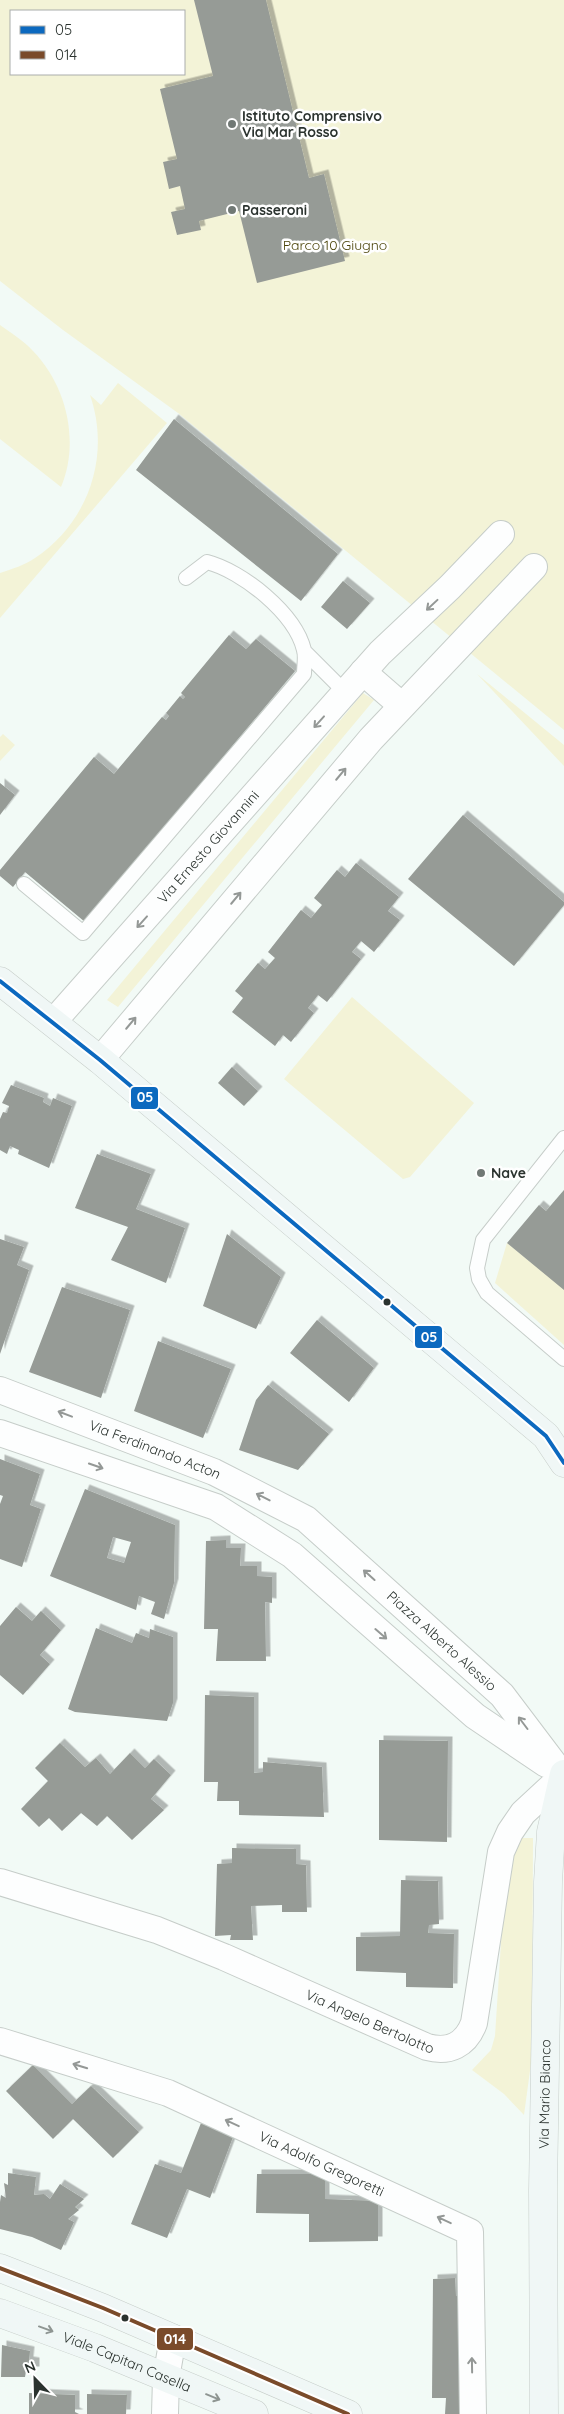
<svg xmlns="http://www.w3.org/2000/svg" width="564" height="2414" viewBox="0 0 564 2414" font-family="Quicksand,sans-serif">
  <style>
    .green { fill: #f3f3d7; fill-rule: evenodd }
    .building { fill: #969b96; fill-rule: evenodd; filter: url(#shadow) }
    .lines { fill: none; stroke-linecap: round; stroke-linejoin: round }
    .lane-casing { stroke: #c6cdc9; stroke-width: 16 }
    .street-casing { stroke: #c6cdc9; stroke-width: 28 }
    .secondary-casing { stroke: #c6cdc9; stroke-width: 29 }
    .lane { stroke: #fdfefe; stroke-width: 14 }
    .street { stroke: #fdfefe; stroke-width: 26 }
    .secondary { stroke: #f0f7f6; stroke-width: 28 }
    .bus-1-casing { stroke: #fff; stroke-width: 8 }
    .bus-2-casing { stroke: #fff; stroke-width: 8 }
    .bus-1 { stroke: #0c69bf; stroke-width: 4 }
    .bus-2 { stroke: #7a4b2a; stroke-width: 4 }
    .oneway { stroke: #949896 }
    .oneway2 { stroke: #8e9592 }
    .poi-dot { fill: #717975; stroke: #fff; stroke-width: 2 }
    .bus-dot { fill: #2b332f; stroke: #fff; stroke-width: 2 }
    .labels { text-anchor: middle; dominant-baseline: central; stroke-width: 5; stroke-linejoin: round; paint-order: stroke }
    .poi-label { font-size: 14px; font-weight: bold; fill: #2b332f; stroke: #fff; text-anchor: start }
    .park-label { font-size: 14px; fill: #4c450a; stroke: #fff }
    .street-label { font-size: 14px; fill: #2b332f; stroke: #fff }
    .line-badge { stroke: #fff; stroke-width: 2 }
    .badge-label { font-size: 14px; text-anchor: middle; font-weight: bold; fill: #fff }
  </style>
  <defs>
    <filter id="shadow"><feDropShadow dx="4.5" dy="-4.5" stdDeviation="0" flood-color="#0004"/></filter>
  </defs>
  <rect width="100%" height="100%" fill="#f2faf6"/>
  <path class="green" d="M0,0H564V730L178,413L63,330L0,281ZM11,11H184V74H11Z
    M0,325C11,333 24,341 33,351C67,386 80,442 61,487L0,439Z
    M118,383L167,423L0,618V573C12,569 25,565 35,558C89,522 111,455 90,395L101,405Z
    M477,674L564,745V767V766Z
    M363,693L374,700L118,1007L107,1000Z
    M3,734L15,745L0,761V737Z
    M352,997L474,1103L410,1177L403,1179L284,1079Z
    M507,1243L564,1289V1345L495,1283Z
    M512,1838H533L532,2056L524,2115L504,2094L472,2070L491,2050L495,2036L504,1896Z"/>
  <path class="building" d="M194,0H266L309,178L324,174L345,261L257,283L239,211L199,221L201,230L177,235L171,212L185,209L180,186L169,189L163,162L177,159L160,89L213,76Z
    M174,419L338,554L301,601L136,470Z
    M343,581L370,603L347,629L321,607Z
    M229,635L246,649L256,639L295,671L85,922L25,872L13,887L0,876V870L94,757L114,774L162,717L166,720L169,716L166,713L180,696L183,699L185,697L181,693Z
    M0,783L15,795L0,815Z
    M463,815L564,902V905L514,966L408,879Z
    M356,863L399,897L388,911L400,920L374,952L361,941L352,952L361,959L327,1002L318,995L308,1008L314,1013L291,1042L283,1035L275,1046L232,1012L243,998L235,991L258,963L265,969L275,958L268,952L301,910L311,918L322,905L314,898L337,870L345,877Z
    M232,1067L258,1091L244,1106L218,1083Z
    M11,1085L44,1098L43,1102L50,1106L53,1098L72,1106L49,1168L18,1154L19,1150L10,1146L7,1154L0,1150V1119L3,1112L7,1113L9,1106L2,1103Z
    M97,1154L151,1174L136,1209L185,1228L166,1283L111,1260L128,1227L75,1208Z
    M564,1190V1290L507,1243L539,1205L546,1211Z
    M227,1234L281,1277L256,1329L203,1306Z
    M0,1239L24,1247L17,1265L29,1270L0,1354Z
    M62,1287L130,1310L101,1398L29,1372Z
    M317,1320L374,1368L349,1402L290,1353Z
    M158,1341L231,1369L203,1438L134,1411Z
    M268,1385L329,1434L298,1470L239,1450L256,1400Z
    M0,1459L40,1474L30,1505L41,1509L22,1567L0,1559V1504L3,1496L0,1495Z
    M85,1489L175,1525L174,1583L164,1619L151,1614L155,1602L139,1596L136,1610L50,1576ZM113,1537L131,1542L124,1563L107,1558Z
    M226,1540V1548H241L240,1566H257V1576L272,1577V1603L265,1602L266,1661H216L218,1629H204L206,1541Z
    M16,1607L32,1621L41,1611L61,1630L40,1655L50,1664L23,1695L0,1675V1626Z
    M96,1628L132,1643L136,1633L149,1638L150,1629L173,1637V1703L167,1721L75,1712L68,1709Z
    M205,1695L254,1697V1773L263,1772V1762L322,1767L324,1817L239,1815V1801H217L218,1782H204Z
    M379,1740L448,1741L447,1842L379,1840Z
    M60,1743L85,1767L96,1758L110,1774L130,1753L145,1768L154,1759L171,1775L151,1799L164,1810L132,1840L107,1816L97,1826L81,1813L62,1831L49,1818L39,1827L21,1809L48,1781L35,1768Z
    M232,1848L296,1849V1864L306,1865L307,1912H282V1905L251,1906L253,1940H230L231,1935L215,1936L217,1864L232,1863Z
    M401,1880L438,1881L439,1924L429,1925L428,1933L454,1934L453,1988L406,1987V1973L356,1971V1937L400,1936Z
    M33,2065L72,2104L91,2086L139,2132L113,2158L73,2119L53,2139L6,2091Z
    M201,2123L233,2137L210,2198L187,2189L167,2238L131,2224L155,2164L181,2173Z
    M8,2173L36,2177L34,2195L44,2194L50,2199L60,2184L84,2199L75,2207L79,2210L68,2219L74,2222L61,2250L32,2237L0,2229V2202L1,2195L6,2198L4,2183L8,2185Z
    M257,2174H325V2199L378,2201V2241L309,2242V2214L256,2213Z
    M455,2278L456,2296L468,2297L467,2414H445L446,2398H432L433,2279Z
    M2,2345L30,2351L29,2361L35,2362V2371H26L25,2377H1Z
    M29,2393L75,2395V2412L79,2414H29Z
    M87,2394L127,2395L126,2414H87Z"/>
  <g class="lines">
    <g class="lane-casing">
      <path id="lane" d="M304,651L345,692
        M24,884L83,933L304,674C304,666 306,657 304,650C295,613 242,571 207,562L186,578
        M564,1138L483,1240L477,1268L479,1279L487,1293L564,1359"/>
    </g>
    <g class="street-casing">
      <g id="street">
        <path d="M363,672L401,705"/>
        <path id="s1" d="M53,1022L380,653L450,587L501,534"/>
        <path d="M100,1060L371,739L534,567"/>
        <path id="s2" d="M0,1390L214,1472L306,1519L502,1695L564,1777"/>
        <path d="M0,1433L216,1507L292,1555L475,1716L546,1764"/>
        <path id="s3" d="M0,1882L157,1930L224,1957L427,2047C449,2053 466,2045 474,2023L501,1852L510,1832L523,1813L563,1776"/>
        <path id="s4" d="M0,2041L168,2093L470,2232L473,2414"/>
        <path d="M165,2414L166,2378L173,2338"/>
      </g>
    </g>
    <g class="secondary-casing">
      <g id="secondary">
        <path d="M0,981L100,1060L546,1436L564,1463"/>
        <path d="M0,2268L103,2308L348,2414"/>
        <path id="s5" d="M0,2313L95,2348L254,2414"/>
        <path id="s6" d="M544,2414L543,2190L548,1882L551,1832L564,1774"/>
      </g>
    </g>
    <use href="#lane" class="lane"/>
    <use href="#street" class="street"/>
    <use href="#secondary" class="secondary"/>
    <g class="bus-1-casing">
      <path id="bus-1" d="M0,981L100,1060L546,1436L564,1463"/>
    </g>
    <g class="bus-2-casing">
      <path id="bus-2" d="M0,2268L103,2308L348,2414"/>
    </g>
    <use href="#bus-1" class="bus-1"/>
    <use href="#bus-2" class="bus-2"/>
  </g>
  <defs><path id="oneway-shaft" d="M-6 0H5M1.5-3L5.5 0L1.5 3" fill="none" stroke-width="1.6" stroke-linecap="round" stroke-linejoin="round" transform="scale(1.25)"/></defs>
  <g class="oneway">
    <use href="#oneway-shaft" transform="translate(432 605) rotate(137)"/>
    <use href="#oneway-shaft" transform="translate(319 722) rotate(132)"/>
    <use href="#oneway-shaft" transform="translate(341 774) rotate(-50)"/>
    <use href="#oneway-shaft" transform="translate(236 898) rotate(-50)"/>
    <use href="#oneway-shaft" transform="translate(142 922) rotate(132)"/>
    <use href="#oneway-shaft" transform="translate(131 1023) rotate(-50)"/>
    <use href="#oneway-shaft" transform="translate(65 1414) rotate(-159)"/>
    <use href="#oneway-shaft" transform="translate(96 1466) rotate(19)"/>
    <use href="#oneway-shaft" transform="translate(263 1497) rotate(-153)"/>
    <use href="#oneway-shaft" transform="translate(369 1575) rotate(-138)"/>
    <use href="#oneway-shaft" transform="translate(381 1634) rotate(41)"/>
    <use href="#oneway-shaft" transform="translate(523 1723) rotate(-127)"/>
    <use href="#oneway-shaft" transform="translate(80 2066) rotate(-163)"/>
    <use href="#oneway-shaft" transform="translate(232 2123) rotate(-155)"/>
    <use href="#oneway-shaft" transform="translate(444 2220) rotate(-155)"/>
    <use href="#oneway-shaft" transform="translate(472 2365) rotate(-91)"/>
  </g>
  <g class="oneway2">
    <use href="#oneway-shaft" transform="translate(46 2329) rotate(20)"/>
    <use href="#oneway-shaft" transform="translate(213 2397) rotate(22)"/>
  </g>
  <g class="poi-dot">
    <circle cx="232" cy="124" r="5"/>
    <circle cx="232" cy="210" r="5"/>
    <circle cx="481" cy="1173" r="5"/>
  </g>
  <g class="bus-dot">
    <circle cx="387" cy="1302" r="4.5"/>
    <circle cx="125" cy="2318" r="4.5"/>
  </g>
  <g class="labels">
    <g class="poi-label">
      <text x="242" y="116">Istituto Comprensivo<tspan x="242" dy="16">Via Mar Rosso</tspan></text>
      <text x="242" y="210">Passeroni</text>
      <text x="491" y="1173">Nave</text>
    </g>
    <g class="park-label">
      <text x="335" y="245">Parco 10 Giugno</text>
    </g>
    <g class="street-label">
      <text stroke="none"><textPath href="#s1" startOffset="234">Via Ernesto Giovannini</textPath></text>
      <text stroke="none"><textPath href="#s2" startOffset="166">Via Ferdinando Acton</textPath></text>
      <text stroke="none"><textPath href="#s2" startOffset="515">Piazza Alberto Alessio</textPath></text>
      <text stroke="none"><textPath href="#s3" startOffset="396">Via Angelo Bertolotto</textPath></text>
      <text stroke="none"><textPath href="#s6" startOffset="320">Via Mario Bianco</textPath></text>
      <text stroke="none"><textPath href="#s4" startOffset="345">Via Adolfo Gregoretti</textPath></text>
      <text stroke="none"><textPath href="#s5" startOffset="136">Viale Capitan Casella</textPath></text>
    </g>
  </g>
  <g class="line-badge">
    <rect x="130" y="1086" width="29" height="24" rx="5" fill="#0c69bf"/>
    <rect x="414" y="1325" width="29" height="24" rx="5" fill="#0c69bf"/>
    <rect x="156" y="2327" width="38" height="24" rx="5" fill="#7a4b2a"/>
  </g>
  <g class="badge-label">
    <text x="145" y="1102">05</text>
    <text x="429" y="1342">05</text>
    <text x="175" y="2344">014</text>
  </g>
  <rect x="10" y="10" width="175" height="65" fill="#ffffff" stroke="#aaadac"/>
  <rect x="20" y="26" width="25" height="8" fill="#0c69bf" stroke="#aaadac"/>
  <text x="55" y="35" font-size="15" fill="#2b332f">05</text>
  <rect x="20" y="51" width="25" height="8" fill="#7a4b2a" stroke="#aaadac"/>
  <text x="55" y="60" font-size="15" fill="#2b332f">014</text>
  <g transform="translate(35 2379) rotate(337)" stroke="#ffffff" stroke-width="4" paint-order="stroke">
  <path d="M0-4L9 19L0 12L-9 19Z" fill="#2b332f"/>
  <text y="-8" font-size="14" font-weight="bold" text-anchor="middle" fill="#2b332f">N</text>
  </g>
</svg>
